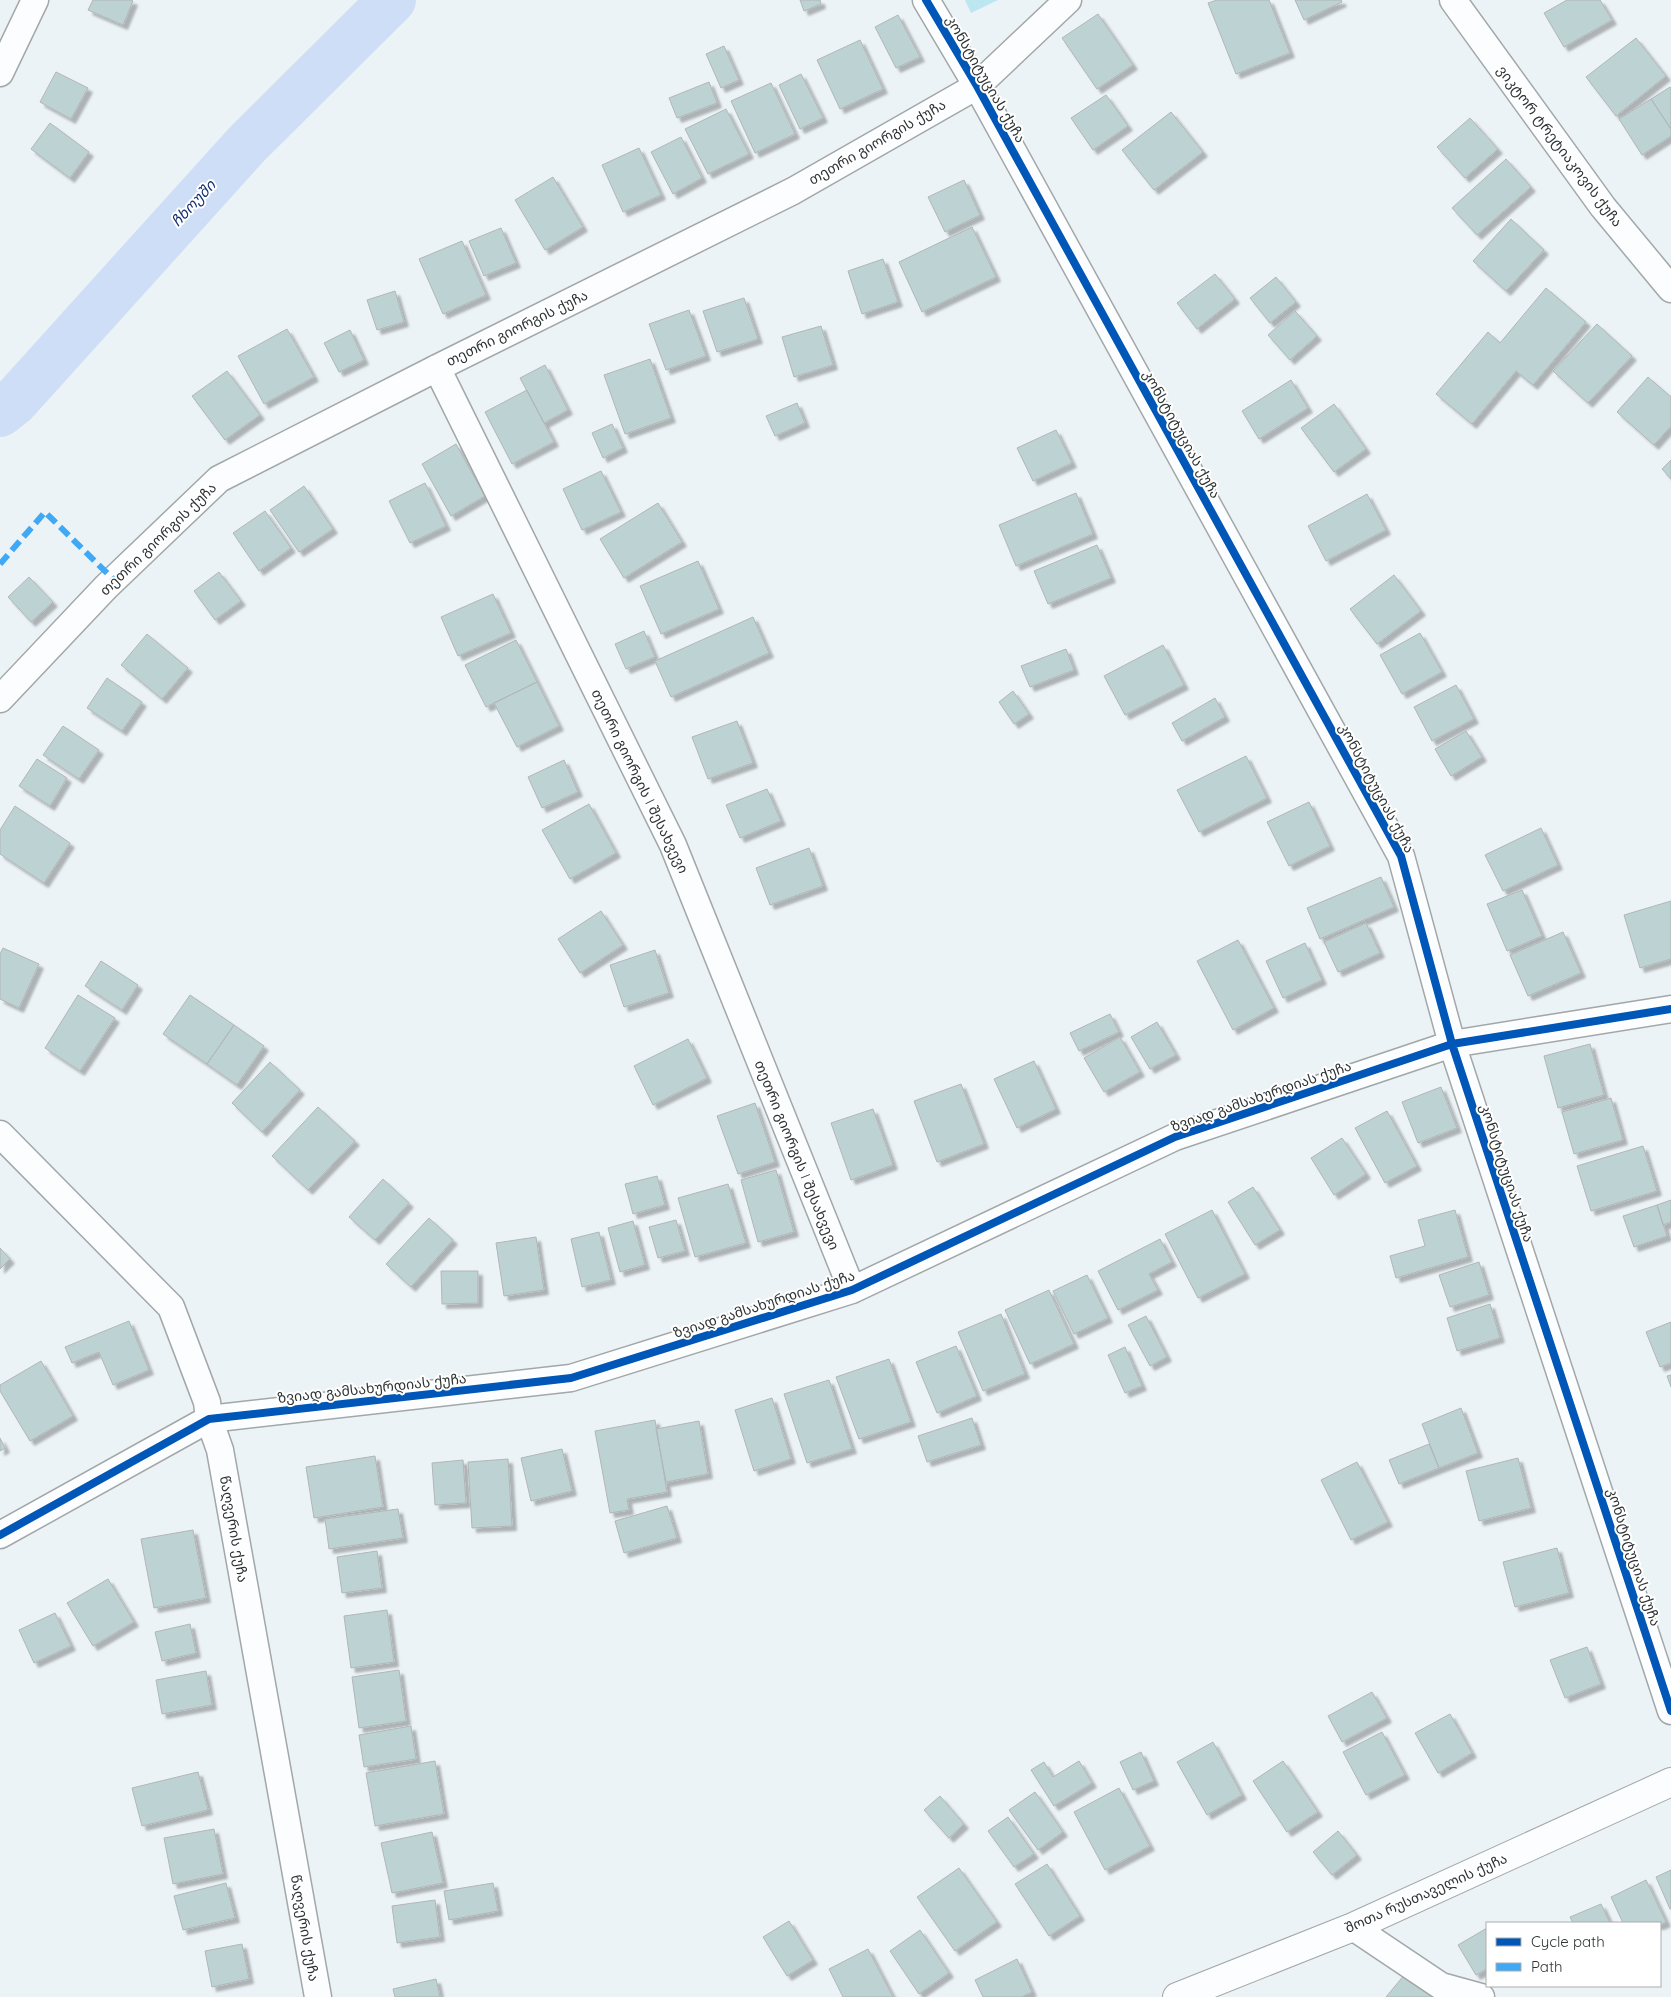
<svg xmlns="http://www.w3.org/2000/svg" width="1671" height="1997" viewBox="0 0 1671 1997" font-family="Quicksand,'Noto Sans Georgian',sans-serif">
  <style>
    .green { fill: #bce6f0 }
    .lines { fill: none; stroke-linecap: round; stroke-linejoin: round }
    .river { stroke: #cfdef7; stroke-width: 48 }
    .building { fill: #bdd2d2; stroke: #b1b6b8; filter: url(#shadow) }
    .minor-casing { stroke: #a2a7a8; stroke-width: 29 }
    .secondary-casing { stroke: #a2a7a8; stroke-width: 30 }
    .minor { stroke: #fcfdfe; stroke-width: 26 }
    .secondary { stroke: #fcfdfe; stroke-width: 28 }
    .quiet { stroke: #3fa9f5; stroke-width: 6; stroke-dasharray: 12 6; stroke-linecap: butt }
    .cycleway-casing { stroke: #fff; stroke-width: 11 }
    .cycleway { stroke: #0057b8; stroke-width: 8 }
    .labels { text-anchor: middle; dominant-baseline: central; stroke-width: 4; stroke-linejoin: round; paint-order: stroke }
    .street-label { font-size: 14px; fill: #2e3334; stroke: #fff }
    .water-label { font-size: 15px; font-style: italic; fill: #133172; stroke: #fff }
  </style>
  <defs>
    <filter id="shadow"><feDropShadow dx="4.5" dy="4.5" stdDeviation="1" flood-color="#0004"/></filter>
  </defs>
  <rect width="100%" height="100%" fill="#ecf3f6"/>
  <path class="green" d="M965,0H998L971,13Z"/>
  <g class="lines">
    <path class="river" d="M0,413L14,402L247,144L392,0"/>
  </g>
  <path class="building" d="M93,0H131L133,1L123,25L88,10Z
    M800,0H820L821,4L804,11Z
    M1217,0H1269L1290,53L1236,74L1208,3Z
    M1295,0H1341L1342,2L1304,20Z
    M1567,0H1600L1612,20L1564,47L1544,13Z
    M1098,14L1133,65L1097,89L1062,38Z
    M898,15L920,57L896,68L875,27Z
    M1636,38L1666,76L1616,116L1586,77Z
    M860,40L883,89L840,109L817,60Z
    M724,46L739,80L721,88L706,54Z
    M56,72L88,88L71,119L40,102Z
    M801,74L823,118L800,129L779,85Z
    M709,82L717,103L677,118L669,98Z
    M771,83L795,134L755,153L731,101Z
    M1670,87L1671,88V129L1651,99Z
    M1106,95L1128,126L1093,150L1071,118Z
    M1651,99L1671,129V136L1642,155L1619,119Z
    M726,109L749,154L708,174L685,129Z
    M1171,112L1203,152L1154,190L1122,150Z
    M1470,118L1498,149L1465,178L1437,147Z
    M50,123L89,152L70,178L31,149Z
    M681,137L702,178L673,194L651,152Z
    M639,148L661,195L623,212L602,165Z
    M1506,159L1531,187L1477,235L1452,208Z
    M553,177L583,227L545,250L515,200Z
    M964,180L980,215L945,232L928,197Z
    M1511,219L1544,250L1506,291L1473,261Z
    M972,227L996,277L922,312L899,262Z
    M501,228L516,263L484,276L469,241Z
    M462,241L486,295L443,314L419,259Z
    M883,259L898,302L862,314L848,271Z
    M1215,274L1235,299L1197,329L1177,303Z
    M1276,277L1296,302L1270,323L1250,298Z
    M1546,288L1586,322L1533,385L1516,371L1472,424L1436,394L1488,332L1500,343Z
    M395,291L404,322L377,330L367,300Z
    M744,298L758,339L717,352L703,311Z
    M689,310L706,356L666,370L649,324Z
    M1295,311L1317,336L1290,360L1268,335Z
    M1597,324L1632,356L1588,403L1553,371Z
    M821,326L833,365L794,377L782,337Z
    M287,329L314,377L264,404L238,356Z
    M350,330L364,360L339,372L324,343Z
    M650,359L671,418L625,434L604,375Z
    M545,365L568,410L544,423L520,378Z
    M227,371L260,415L225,440L192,396Z
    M1648,377L1671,397V426L1654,445L1617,412Z
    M1291,380L1308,408L1259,439L1242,411Z
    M527,390L554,442L512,464L485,412Z
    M797,403L805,423L775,436L766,416Z
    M1334,404L1366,449L1334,472L1301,428Z
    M612,424L623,448L603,458L592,433Z
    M1056,430L1072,463L1033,481L1017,448Z
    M456,444L485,496L451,516L422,464Z
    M1671,460V479L1662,469Z
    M601,471L621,512L582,530L563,489Z
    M425,483L446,526L410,543L389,501Z
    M304,486L333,529L299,552L270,510Z
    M1076,493L1093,534L1016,566L999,525Z
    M1367,494L1386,530L1326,561L1308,526Z
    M658,503L682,542L624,578L600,539Z
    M265,511L291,548L259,571L233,533Z
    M1097,545L1111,578L1048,604L1034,571Z
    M698,561L719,609L661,634L640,586Z
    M219,572L241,601L215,620L194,591Z
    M1394,575L1421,611L1377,644L1350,609Z
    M29,577L53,602L31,622L8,597Z
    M493,594L511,633L458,656L441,617Z
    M753,617L769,653L671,697L655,661Z
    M644,631L655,657L626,669L615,644Z
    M1420,633L1442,672L1402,694L1380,655Z
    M147,634L188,668L162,699L121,665Z
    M516,640L537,682L486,707L465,665Z
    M1163,645L1184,685L1125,715L1104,676Z
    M1066,649L1074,670L1030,687L1021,666Z
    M107,678L142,702L122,731L87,708Z
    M537,682L559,726L517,747L494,703Z
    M1456,685L1474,719L1432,741L1414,707Z
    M1013,691L1029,714L1014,724L999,702Z
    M1215,698L1225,717L1182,741L1172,723Z
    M737,721L753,763L708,779L692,737Z
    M63,726L99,750L79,779L43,755Z
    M1466,731L1482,757L1451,776L1435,749Z
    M1246,756L1267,798L1199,832L1177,790Z
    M37,759L67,778L50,806L19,786Z
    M564,760L578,792L542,808L528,777Z
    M767,789L781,821L740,838L726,805Z
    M1309,802L1330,846L1289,866L1267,822Z
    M589,804L616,853L570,879L542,830Z
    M15,806L70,843L44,883L0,854V830Z
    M1541,828L1558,865L1503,891L1485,855Z
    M809,848L823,886L770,905L756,868Z
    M1381,877L1394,907L1320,939L1307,908Z
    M1522,890L1542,936L1507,951L1487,904Z
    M1671,901V959L1640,968L1624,915Z
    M601,911L623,945L580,973L558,939Z
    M1366,923L1380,953L1338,972L1324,942Z
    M1563,932L1581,973L1528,996L1510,955Z
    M1238,940L1274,1008L1233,1030L1197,961Z
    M1305,943L1322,980L1283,998L1266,961Z
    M3,948L39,964L19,1008L0,999V954Z
    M655,950L669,993L624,1007L610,965Z
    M101,961L138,985L122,1010L85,986Z
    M78,995L115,1018L80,1071L45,1048Z
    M190,995L234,1025L207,1064L163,1034Z
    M1110,1014L1119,1032L1079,1051L1070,1033Z
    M1157,1022L1176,1055L1150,1069L1131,1037Z
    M234,1025L264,1046L237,1085L207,1064Z
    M1120,1037L1140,1072L1104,1092L1084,1058Z
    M688,1039L707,1078L653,1105L634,1066Z
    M1590,1044L1604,1095L1558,1108L1544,1056Z
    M1034,1061L1056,1109L1017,1128L994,1079Z
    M270,1062L300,1090L262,1132L232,1103Z
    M961,1084L984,1144L937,1162L914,1101Z
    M1441,1087L1457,1128L1418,1143L1402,1102Z
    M1611,1098L1623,1140L1574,1154L1562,1112Z
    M755,1103L775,1162L738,1174L717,1116Z
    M318,1107L355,1141L308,1190L272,1156Z
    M873,1109L893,1165L851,1180L831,1123Z
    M1387,1111L1417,1166L1385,1183L1355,1128Z
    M1342,1138L1366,1174L1334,1195L1311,1158Z
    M1643,1146L1657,1191L1591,1211L1577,1166Z
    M776,1170L794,1232L758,1242L741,1180Z
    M657,1176L665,1205L633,1214L625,1184Z
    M383,1179L409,1203L375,1240L349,1217Z
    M728,1184L746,1243L695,1257L678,1198Z
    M1253,1187L1280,1230L1255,1245L1228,1202Z
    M1671,1200V1222L1663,1225L1657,1205Z
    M1657,1205L1667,1236L1634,1247L1623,1216Z
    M1212,1210L1245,1274L1198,1298L1165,1234Z
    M1455,1210L1468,1257L1396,1278L1390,1256L1425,1246L1418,1220Z
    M429,1218L453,1240L411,1287L386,1264Z
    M676,1220L685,1251L658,1258L649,1227Z
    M633,1221L645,1265L620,1272L608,1228Z
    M599,1232L611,1280L582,1287L571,1239Z
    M536,1237L544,1290L504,1296L496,1243Z
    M1160,1239L1172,1262L1149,1274L1158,1290L1118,1310L1098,1271Z
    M0,1248L10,1259L0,1269Z
    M1479,1262L1489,1295L1450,1307L1439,1275Z
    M441,1271H478V1303L442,1304Z
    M1087,1275L1108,1318L1074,1334L1053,1291Z
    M1049,1290L1074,1344L1030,1364L1005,1310Z
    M1490,1304L1500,1338L1457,1351L1447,1318Z
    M1001,1314L1025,1374L983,1391L958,1332Z
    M1146,1316L1167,1357L1150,1366L1128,1325Z
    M129,1321L149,1370L113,1385L99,1352L72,1363L65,1347Z
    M1671,1322V1363L1660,1367L1646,1332Z
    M956,1346L977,1396L937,1413L916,1362Z
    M1125,1347L1142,1386L1125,1393L1108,1355Z
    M889,1359L911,1422L859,1439L836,1377Z
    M41,1361L73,1416L30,1441L0,1391V1385Z
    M1671,1375V1387L1667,1376Z
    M829,1380L852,1449L807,1463L784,1394Z
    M772,1398L791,1459L754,1471L735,1410Z
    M1461,1408L1478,1453L1439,1468L1422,1424Z
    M972,1418L981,1445L927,1462L918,1436Z
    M655,1420L667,1492L627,1499L629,1510L610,1513L595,1431Z
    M699,1421L708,1474L666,1482L656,1429Z
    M0,1438L5,1448L0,1451Z
    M1429,1444L1439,1468L1399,1484L1389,1460Z
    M562,1449L572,1491L531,1501L521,1458Z
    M375,1456L383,1507L314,1518L306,1467Z
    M1518,1458L1531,1508L1479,1521L1466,1471Z
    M508,1459L512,1526L472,1528L468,1462Z
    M463,1460L466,1503L435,1505L432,1463Z
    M1357,1462L1388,1522L1351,1540L1321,1480Z
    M667,1506L677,1538L624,1553L615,1521Z
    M398,1509L403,1538L329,1549L325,1519Z
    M193,1530L206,1598L154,1608L141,1539Z
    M1557,1548L1569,1593L1515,1607L1503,1562Z
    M377,1551L382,1588L342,1593L337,1557Z
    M108,1579L134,1622L93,1646L67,1603Z
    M387,1610L394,1662L351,1668L344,1616Z
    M55,1613L71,1646L34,1663L19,1630Z
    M190,1624L196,1653L162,1661L155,1632Z
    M1587,1647L1601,1684L1565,1698L1550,1660Z
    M399,1670L406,1721L359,1728L352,1677Z
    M206,1671L212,1705L162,1714L156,1680Z
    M1372,1692L1387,1718L1342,1742L1328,1716Z
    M1450,1714L1472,1753L1438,1773L1415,1733Z
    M411,1726L416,1759L364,1767L359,1735Z
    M1382,1732L1405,1775L1366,1795L1343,1752Z
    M1213,1742L1242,1795L1207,1815L1177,1762Z
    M1141,1752L1154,1781L1133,1790L1120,1762Z
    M435,1761L444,1814L375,1826L366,1773Z
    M1079,1761L1092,1783L1054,1806L1031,1770L1044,1762L1053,1777Z
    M1283,1761L1318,1812L1287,1832L1253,1781Z
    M198,1772L208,1810L142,1826L132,1788Z
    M1119,1788L1150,1846L1105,1870L1074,1812Z
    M1035,1792L1063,1832L1038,1850L1009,1810Z
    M940,1796L964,1824L949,1838L924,1810Z
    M1008,1817L1034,1854L1014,1867L988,1831Z
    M214,1829L223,1874L173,1884L164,1838Z
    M1338,1831L1357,1855L1332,1875L1313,1852Z
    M432,1832L443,1883L392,1893L381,1843Z
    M1047,1864L1080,1916L1049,1936L1015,1884Z
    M959,1868L997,1922L955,1951L917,1897Z
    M1671,1870V1909H1670L1656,1877Z
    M1646,1880L1666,1922L1660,1925L1623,1923L1611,1897Z
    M226,1883L235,1918L183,1930L174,1896Z
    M493,1883L498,1911L449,1920L444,1891Z
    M435,1900L440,1937L397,1943L392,1906Z
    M1601,1904L1610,1923H1573L1570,1917Z
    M789,1921L813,1960L787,1976L763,1937Z
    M1487,1928V1969L1476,1975L1458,1945Z
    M920,1930L949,1973L919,1994L890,1951Z
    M242,1944L249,1979L212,1987L205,1951Z
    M868,1949L893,1997H843L829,1969Z
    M1017,1959L1032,1992L1021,1997H983L975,1980Z
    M1405,1974L1432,1997H1386Z
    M436,1979L440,1997H395L393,1989Z"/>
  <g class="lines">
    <g class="minor-casing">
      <path id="minor" d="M926,0L977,86L1401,856L1452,1044L1671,1711
        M1453,0L1603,207L1671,289
        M0,73L35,0
        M437,368L673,845L852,1290
        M0,699L106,587L219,479L437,368L793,191L977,86L1068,0
        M0,1134L171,1307L207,1402L209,1419L220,1450L318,1997
        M0,1535L209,1419L571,1378L852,1290L1175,1137L1452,1044L1671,1009
        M1353,1927L1441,1986L1481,1997"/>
    </g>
    <g class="secondary-casing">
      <path id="secondary" d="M1177,1997L1353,1927L1671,1782"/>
    </g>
    <use href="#minor" class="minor"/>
    <use href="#secondary" class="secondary"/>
    <path class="quiet" d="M0,564L45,512L114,580"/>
    <g class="cycleway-casing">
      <path id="cycleway" d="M926,0L977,86L1401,856L1452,1044L1671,1711
        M0,1535L209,1419L571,1378L852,1290L1175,1137L1452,1044L1671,1009"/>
    </g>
    <use href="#cycleway" class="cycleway"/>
  </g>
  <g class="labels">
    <g class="street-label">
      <text transform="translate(986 79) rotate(60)">კონსტიტუციას ქუჩა</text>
      <text transform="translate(877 142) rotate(-30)">თეთრი გიორგის ქუჩა</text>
      <text transform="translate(1560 146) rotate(53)">ვიკტორ ტრეტიაკოვის ქუჩა</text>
      <text transform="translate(517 328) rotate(-26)">თეთრი გიორგის ქუჩა</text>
      <text transform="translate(1182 434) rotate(61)">კონსტიტუციას ქუჩა</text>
      <text transform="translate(158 539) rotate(-44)">თეთრი გიორგის ქუჩა</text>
      <text transform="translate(640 781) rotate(64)">თეთრი გიორგის I შესახვევი</text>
      <text transform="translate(1377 788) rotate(62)">კონსტიტუციას ქუჩა</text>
      <text transform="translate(1261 1096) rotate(-19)">ზვიად გამსახურდიას ქუჩა</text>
      <text transform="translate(797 1155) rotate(68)">თეთრი გიორგის I შესახვევი</text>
      <text transform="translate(1507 1173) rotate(72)">კონსტიტუციას ქუჩა</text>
      <text transform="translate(764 1304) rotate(-18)">ზვიად გამსახურდიას ქუჩა</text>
      <text transform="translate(372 1388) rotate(-6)">ზვიად გამსახურდიას ქუჩა</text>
      <text transform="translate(234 1529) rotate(80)">წაღვერის ქუჩა</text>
      <text transform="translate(1634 1557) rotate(72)">კონსტიტუციას ქუჩა</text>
      <text transform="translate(1426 1893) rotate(-24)">შოთა რუსთაველის ქუჩა</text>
      <text transform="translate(305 1928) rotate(80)">წაღვერის ქუჩა</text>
    </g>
    <g class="water-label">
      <text transform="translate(193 203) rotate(-47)">ჩხოუში</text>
    </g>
  </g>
  <rect x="1486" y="1922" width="175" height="65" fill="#ffffff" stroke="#abadae"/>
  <rect x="1496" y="1938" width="25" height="8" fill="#0057b8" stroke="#abadae"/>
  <text x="1531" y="1947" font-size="15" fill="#2e3334">Cycle path</text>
  <rect x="1496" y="1963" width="25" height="8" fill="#3fa9f5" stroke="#abadae"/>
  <text x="1531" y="1972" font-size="15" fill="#2e3334">Path</text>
</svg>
